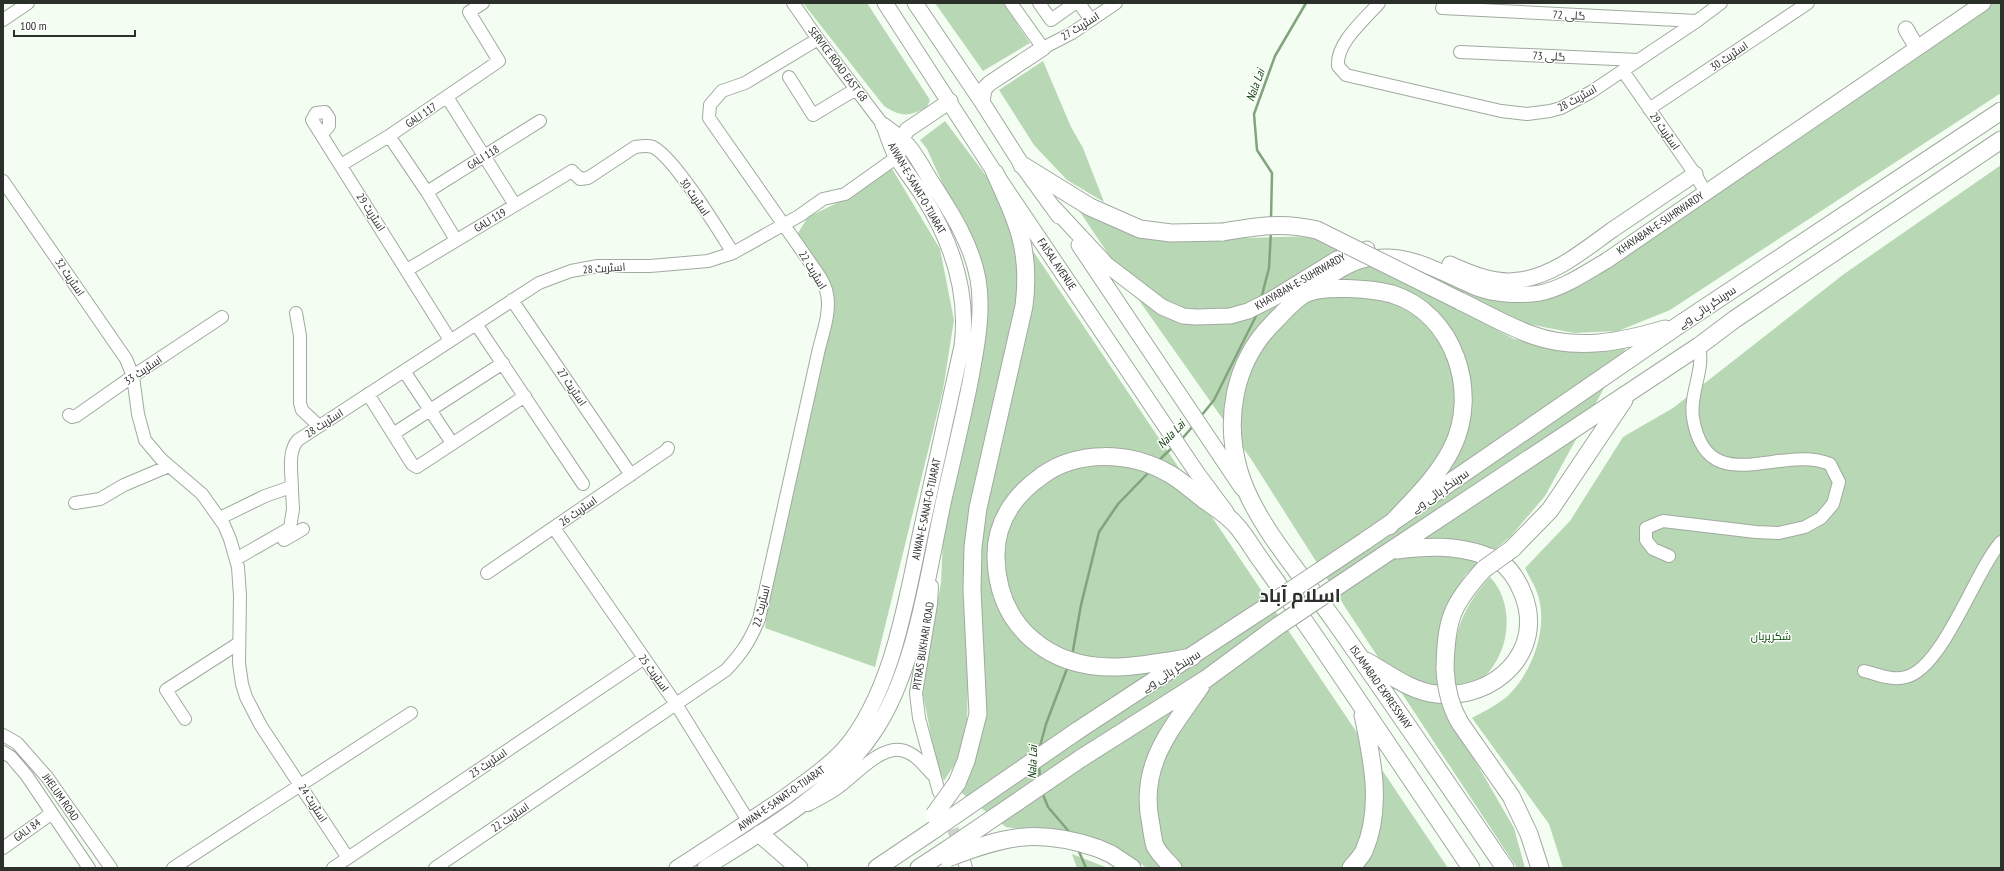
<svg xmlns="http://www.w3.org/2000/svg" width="2004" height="871" viewBox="0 0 2004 871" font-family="'PT Sans Narrow',Cairo,sans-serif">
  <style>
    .green { fill: #b8d7b4 }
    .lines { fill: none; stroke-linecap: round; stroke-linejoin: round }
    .stream { stroke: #81a47d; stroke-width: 2.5 }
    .minor-tunnel { stroke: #cbd4c9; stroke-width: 12; stroke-dasharray: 12 6; stroke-linecap: butt }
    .minor-casing { stroke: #a1aaa0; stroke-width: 14 }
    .major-casing { stroke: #a1aaa0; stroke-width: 17 }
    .highway-casing { stroke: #a1aaa0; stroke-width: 19 }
    .minor { stroke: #fff; stroke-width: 12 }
    .major { stroke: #fff; stroke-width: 15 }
    .highway { stroke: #fff; stroke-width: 17 }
    .highway-bridge-casing { stroke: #a1aaa0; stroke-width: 19; stroke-linecap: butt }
    .highway-bridge { stroke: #fff; stroke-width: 17 }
    .labels { text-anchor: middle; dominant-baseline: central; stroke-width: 3; stroke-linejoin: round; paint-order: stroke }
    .street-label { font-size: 11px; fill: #2c302b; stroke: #fff }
    .park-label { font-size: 11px; fill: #004700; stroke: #fff }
    .water-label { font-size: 12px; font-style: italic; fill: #11410e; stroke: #fff }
    .town-label { font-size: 19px; font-weight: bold; fill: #2c302b; stroke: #fff }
  </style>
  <rect width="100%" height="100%" fill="#f3fdf1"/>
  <path class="green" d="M803,3H867L930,100L927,107C909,117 901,117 884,106Z
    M935,3H1003L1030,43L983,71Z
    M1990,3H2001V93L1670,310L1618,331L1574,333L1523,323L1467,296L1410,263L1547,296Z
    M1043,61L1071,127L1083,148L1104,202L1067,180L1034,145L999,90Z
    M945,121L990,181L1010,226L1019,281L1012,332L987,438L968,682L967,722L959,758L944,781L936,762L923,694L929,647L941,583L943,538L984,299L978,251L954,209L927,149L920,140Z
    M2001,165V868H1563L1549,824L1472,718C1483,712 1495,706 1504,699C1532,676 1551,624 1536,590C1533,582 1528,575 1525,568L1570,521L1623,437L1673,408L1844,274Z
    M891,167L940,249L954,320L943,390L875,667L765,628L771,581L833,316L798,233L808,217L839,202Z
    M1072,200L1171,240L1318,236L1514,339L1587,351L1626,348L1545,496L1511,536L1466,574L1447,604L1440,625L1437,645V671L1444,707L1514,828L1525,868H1517L1347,610L1251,459L1143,306Z
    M1029,245L1448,868H1147L1114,846L1006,827L959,791L980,736L978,596L981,522Z
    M1490,577C1514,602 1511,647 1488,673C1480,681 1466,685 1455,689C1451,641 1457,614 1490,577Z
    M1072,854L1108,868H1077Z"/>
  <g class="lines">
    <path class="stream" d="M1271,220L1272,173L1257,150L1254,114L1275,56L1306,3
      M1261,299L1269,268L1271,231
      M1201,416L1214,400L1257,314
      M1180,441L1194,425
      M1157,462L1174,446
      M1072,656L1081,605L1099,532L1118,504L1150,471
      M1039,750L1046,724L1068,666
      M1039,765L1040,780
      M1042,792L1048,807L1071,834
      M1078,849L1086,868"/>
    <path class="minor-tunnel" d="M947,812L960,849"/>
    <g class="minor-casing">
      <path id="minor" d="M793,3L818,39L883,125
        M1011,3L1043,48L1072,33L1116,3
        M1039,3L1051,20L1075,3
        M1079,3L1091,20
        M1379,3C1364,20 1336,43 1338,66L1346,75L1501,111L1527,114L1550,111L1561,108L1591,92L1697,21L1721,3
        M1442,8L1697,21
        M3,20L28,3
        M1460,52L1638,60
        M1623,71L1695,174L1706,193
        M789,77L813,115L856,89
        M447,97L515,205
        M1649,109L1808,3
        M322,134L329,126V118L325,112L316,113L312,120L450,340
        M389,136L427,192L456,240
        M341,165L389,136L499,61L469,12L483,3
        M3,181L126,359L133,376L138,414L145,440L161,459L202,494L224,525L230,539L238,567L240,596L239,663L242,684L246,697L261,726L348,858
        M427,192L540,121
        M407,270L572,171L580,179L588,178L635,147C642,146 647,145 653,147C675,158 719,231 733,253
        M512,300L631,475
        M296,313L300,336V403L302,410L319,426
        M476,324L583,484
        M404,371L452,443
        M368,394L412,464L417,467L525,396
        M69,415L72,417L76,416L133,376L222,317
        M393,434L503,363
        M292,490C292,474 287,452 298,440L539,283L571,271L598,266H650L708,261L733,253L799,216L823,199L845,194L897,157L902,150
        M75,503L100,499L124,485L169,466
        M220,518L265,496L288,488L292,490L293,509L290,528L236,559
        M554,528L676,704L749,822
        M284,540L303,529
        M1669,556L1653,549L1646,540V528L1663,521L1756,532L1779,533L1805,527L1821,518L1833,504L1839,482L1830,464C1781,443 1707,502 1693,418C1689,394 1705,370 1699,346
        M487,573L667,450L668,448
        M932,586L931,604L916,693L919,718L939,792
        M1864,671C1877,674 1892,681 1906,677C1943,668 1975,571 2001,542
        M185,719L166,690L239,643
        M3,735L17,743L47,777L111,868
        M3,752L11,757L27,776L89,868
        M808,805C819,799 830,794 840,786C855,775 880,747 900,750C914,752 923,764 932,774
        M3,848L52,813
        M964,861L966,868
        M173,868L411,713
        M333,868L643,659
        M435,868L726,670C742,653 750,641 759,619L818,353C822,335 831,312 827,294C825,281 814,269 807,258L709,118L710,105L722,91L745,83L818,39"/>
    </g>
    <g class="major-casing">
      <path id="major" d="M885,3L995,173L1197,473L1226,512
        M915,3L982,102L1022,165L1059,216
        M1906,29L1917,48
        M982,102L984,89L990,83L1043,48
        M901,140L907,130L950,101
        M1054,208L1107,265L1162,307L1183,316L1196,317L1230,316L1248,311L1272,299L1337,259L1367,249
        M1079,245L1242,488
        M1450,264C1472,274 1496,284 1520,280C1555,275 1584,250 1612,230C1640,211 1667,193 1695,174
        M1306,293C1325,280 1344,264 1367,259C1409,250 1440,273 1477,288C1496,295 1520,296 1540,293C1564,288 1585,273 1606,261L1983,3
        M677,868C713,845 749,821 785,797C805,782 827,768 844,749C892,693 906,602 921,531C935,469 948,408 962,346C969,292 952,242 923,196C915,183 904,170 896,156C891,147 888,137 885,128
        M705,868C763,832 836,790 874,732C916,670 928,572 944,499C953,460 962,422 970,383C976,350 984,313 978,279C971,242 951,212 931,181C924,170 918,158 910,148C903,139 892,132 883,125"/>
    </g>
    <g class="highway-casing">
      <path id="highway" d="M1022,165L1090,207L1140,229L1171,233L1223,232
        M1460,301C1483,312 1507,326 1532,335C1577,351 1621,342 1665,329
        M1389,526C1411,502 1438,477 1452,448C1480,392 1454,313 1392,294C1373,289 1321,284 1303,295C1292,302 1282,314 1272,324C1234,363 1224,419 1239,471C1254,523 1305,579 1336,623C1393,704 1449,786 1505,868
        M1365,541L1679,325L2001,111
        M1512,549L1550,510L1624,400
        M1381,557L1699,346L1735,319L2001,140
        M1192,657C1168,661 1143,666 1118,667C1050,669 998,628 996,558C995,523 1014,495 1043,475C1078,450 1129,452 1166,472C1179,478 1191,490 1202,498C1212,506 1225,513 1234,523C1245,534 1253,550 1263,563C1284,593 1306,623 1326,653C1374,725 1423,796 1471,868
        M1366,661C1388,673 1411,692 1437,694C1494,700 1546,652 1523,594C1518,581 1510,568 1498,560C1494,558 1488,557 1484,555C1455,545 1427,546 1397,550
        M1445,669C1446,620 1451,605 1484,569
        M1460,723L1511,796L1529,834L1540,868
        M1077,731L1266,607
        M1080,759L1206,679L1278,626
        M957,783L966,761L978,714L972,590L973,547L978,508L1024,306C1031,251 1018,222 995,173
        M760,834L799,868
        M1097,848L1111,854L1132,868
        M877,868L935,829
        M919,868L948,849
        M1173,868C1167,861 1159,854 1155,846C1153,840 1152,832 1151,825C1138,766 1170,731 1201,686
        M1351,868C1355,863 1361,857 1364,851C1383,808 1372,758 1363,715"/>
    </g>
    <use href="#minor" class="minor"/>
    <use href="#major" class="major"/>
    <use href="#highway" class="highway"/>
    <g class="highway-bridge-casing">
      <path id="highway-bridge" d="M1223,232C1257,226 1283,222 1317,230L1460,301
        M1484,569L1512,549
        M1266,607L1365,541
        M1278,626L1381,557
        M1445,669C1446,689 1450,706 1460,723
        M934,815L957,783
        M935,829L1077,731
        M948,849L1080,759
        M948,858C1005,836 1037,828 1097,848"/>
    </g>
    <use href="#highway-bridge" class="highway-bridge"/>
  </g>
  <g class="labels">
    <g class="street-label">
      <text transform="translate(1569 15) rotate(3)">گلی 72</text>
      <text transform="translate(1080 26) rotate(-32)">اسٹریٹ 27</text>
      <text transform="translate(1549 56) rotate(3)">گلی 73</text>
      <text transform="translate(1729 56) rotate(-34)">اسٹریٹ 30</text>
      <text transform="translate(838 64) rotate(53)">SERVICE ROAD EAST G8</text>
      <text transform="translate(1577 98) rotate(-29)">اسٹریٹ 28</text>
      <text transform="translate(421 115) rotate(-34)">GALI 117</text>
      <text transform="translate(1665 131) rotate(55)">اسٹریٹ 29</text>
      <text transform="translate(483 157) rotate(-32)">GALI 118</text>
      <text transform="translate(917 188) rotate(60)">AIWAN-E-SANAT-O-TIJARAT</text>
      <text transform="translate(695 197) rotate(55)">اسٹریٹ 30</text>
      <text transform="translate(371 212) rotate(57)">اسٹریٹ 29</text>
      <text transform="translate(490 220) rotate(-31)">GALI 119</text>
      <text transform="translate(1660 223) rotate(-34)">KHAYABAN-E-SUHRWARDY</text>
      <text transform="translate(1057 264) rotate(56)">FAISAL AVENUE</text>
      <text transform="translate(604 268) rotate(-4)">اسٹریٹ 28</text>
      <text transform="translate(813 270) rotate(59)">اسٹریٹ 22</text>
      <text transform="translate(70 277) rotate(56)">اسٹریٹ 32</text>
      <text transform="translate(1300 281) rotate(-30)">KHAYABAN-E-SUHRWARDY</text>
      <text transform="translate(1707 307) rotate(-34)">سرینگر ہائی وے</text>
      <text transform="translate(143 370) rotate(-34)">اسٹریٹ 33</text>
      <text transform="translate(572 387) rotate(56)">اسٹریٹ 27</text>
      <text transform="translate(324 423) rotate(-33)">اسٹریٹ 28</text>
      <text transform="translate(1440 491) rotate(-35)">سرینگر ہائی وے</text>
      <text transform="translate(926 509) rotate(-78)">AIWAN-E-SANAT-O-TIJARAT</text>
      <text transform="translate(578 511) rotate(-35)">اسٹریٹ 26</text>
      <text transform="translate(761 606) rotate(-76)">اسٹریٹ 22</text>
      <text transform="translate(923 646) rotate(-81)">PITRAS BUKHARI ROAD</text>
      <text transform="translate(1171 671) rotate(-33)">سرینگر ہائی وے</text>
      <text transform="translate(654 673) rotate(54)">اسٹریٹ 25</text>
      <text transform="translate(1381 687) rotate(55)">ISLAMABAD EXPRESSWAY</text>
      <text transform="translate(488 763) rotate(-34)">اسٹریٹ 23</text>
      <text transform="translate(61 797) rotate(55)">JHELUM ROAD</text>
      <text transform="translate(781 798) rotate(-35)">AIWAN-E-SANAT-O-TIJARAT</text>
      <text transform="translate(313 803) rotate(57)">اسٹریٹ 24</text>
      <text transform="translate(510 817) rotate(-34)">اسٹریٹ 22</text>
      <text transform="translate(27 830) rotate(-36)">GALI 84</text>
    </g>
    <g class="park-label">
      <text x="1771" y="636">شکرپریاں</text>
    </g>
    <g class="water-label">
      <text transform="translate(1255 85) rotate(-70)">Nala Lai</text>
      <text transform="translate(1171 434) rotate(-46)">Nala Lai</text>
      <text transform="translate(1032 762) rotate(-88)">Nala Lai</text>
    </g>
    <g class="town-label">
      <text x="1300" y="595">اسلام آباد</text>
    </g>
  </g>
  <rect width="2004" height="871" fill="none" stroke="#2c302b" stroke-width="8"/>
  <path d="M14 30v6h121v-6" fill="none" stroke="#2c302b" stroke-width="2"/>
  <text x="20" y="30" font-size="12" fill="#2c302b" stroke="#ffffff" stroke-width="3" paint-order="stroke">100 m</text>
</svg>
